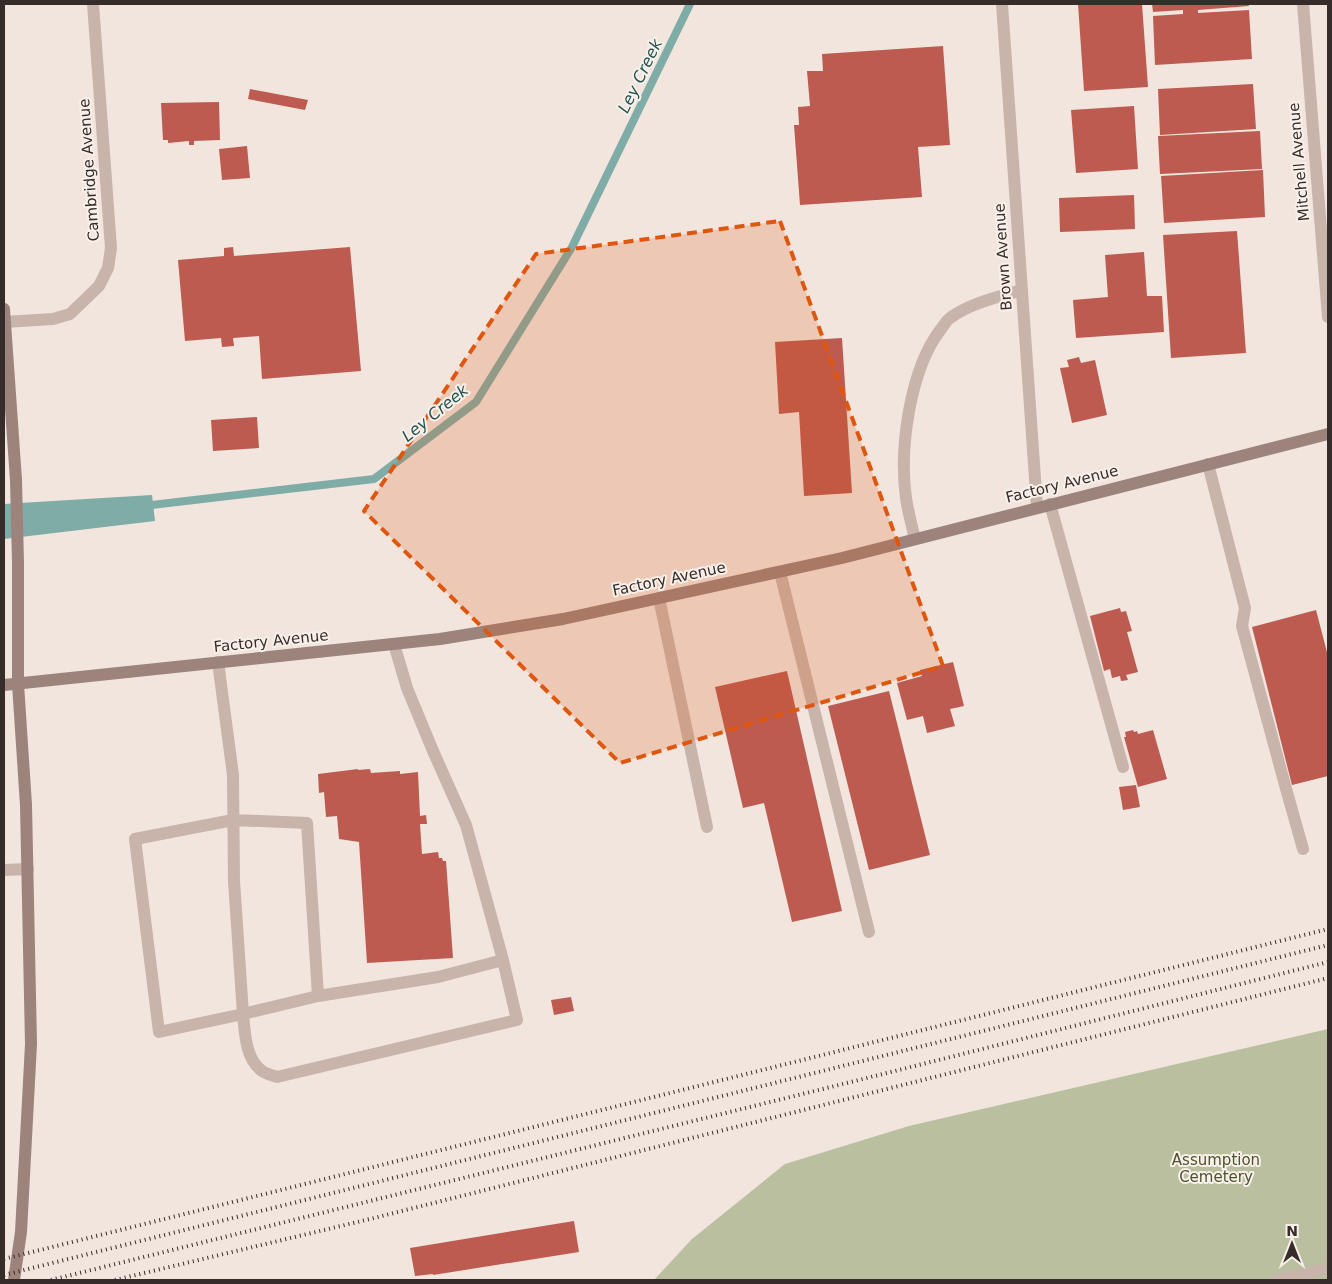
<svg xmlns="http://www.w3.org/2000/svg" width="1332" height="1284" viewBox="0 0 1332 1284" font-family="'DejaVu Sans',sans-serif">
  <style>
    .green { fill: #b9bf9f }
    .water { fill: #7faca7 }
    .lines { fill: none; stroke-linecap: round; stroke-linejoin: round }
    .stream { stroke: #7faca7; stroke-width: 8 }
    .building { fill: #bd5b50 }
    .lane { stroke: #c8b4ab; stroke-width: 12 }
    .street { stroke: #c8b4ab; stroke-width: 12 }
    .secondary { stroke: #9c837c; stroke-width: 12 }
    .rail { stroke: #362c2a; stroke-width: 4; stroke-dasharray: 1 4; stroke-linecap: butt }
    .marked { fill: #df570e; fill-opacity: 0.2; stroke: #df570e; stroke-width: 4; stroke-dasharray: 10 6; stroke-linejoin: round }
    .labels { text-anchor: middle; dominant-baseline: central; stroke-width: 4; stroke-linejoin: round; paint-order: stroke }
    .street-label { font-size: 15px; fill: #362c2a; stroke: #f9f0ea }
    .park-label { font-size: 15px; fill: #4b532f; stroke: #f9f0ea }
    .water-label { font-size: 16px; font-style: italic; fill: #225551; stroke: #f9f0ea }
  </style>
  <rect width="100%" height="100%" fill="#f1e5de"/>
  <path class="green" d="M1328,1029V1280H654L692,1239L785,1164L909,1126Z"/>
  <path class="water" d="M152,495L155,521L4,539V504Z"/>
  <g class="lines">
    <path class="stream" d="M143,506L374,479L476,402L572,247L690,4"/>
  </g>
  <path class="building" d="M1078,4H1142L1148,87L1084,91Z
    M1152,4H1248L1249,6L1198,10V13L1249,10L1252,59L1155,65L1153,16L1183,14V10L1153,12Z
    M943,46L950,145L918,147L922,197L800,205L794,125H799L798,107L810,106L807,71H823L822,54Z
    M1253,84L1256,129L1160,135L1158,89Z
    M250,89L308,100L305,110L248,99Z
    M219,102L220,140L194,141V145H189V141L168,143V140H163L161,103Z
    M1134,106L1138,169L1076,173L1071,110Z
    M1260,131L1262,169L1160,174L1158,136Z
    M247,146L250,178L222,180L219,149Z
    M1263,170L1265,217L1164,223L1161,176Z
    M1134,195L1135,229L1060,232L1059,198Z
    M1237,231L1246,353L1171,358L1163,235Z
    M233,247L234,256L350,247L361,371L262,379L259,336L233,338L234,346L222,347L221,338L185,341L178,260L224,256V248Z
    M1144,252L1147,296H1162L1164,332L1076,338L1073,300L1108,297L1105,255Z
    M842,338L852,493L804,496L799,412L779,414L775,342Z
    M1079,357L1081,363L1095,360L1107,415L1072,423L1060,368L1069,367L1067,360Z
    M257,417L259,448L213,451L211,420Z
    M1120,608L1121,612L1126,611L1132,631L1127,632L1138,672L1126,675L1128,680L1121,681L1120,676L1112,678L1110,669L1104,671L1090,616Z
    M1316,610L1328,656V776L1292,785L1252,627Z
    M953,662L964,706L950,709L955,726L927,733L923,716L907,720L897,683L922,676L920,670Z
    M787,671L842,911L792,922L764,803L743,808L715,687Z
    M889,691L930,855L869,870L828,706Z
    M1133,730L1134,732L1137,731L1138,734L1153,730L1167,779L1138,787L1124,737H1126L1125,732Z
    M358,769V770L370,769L371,773L400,771V774L418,772L420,816L426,815L427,824H420L422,854L438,852L439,858H442L443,861H446L453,958L367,963L359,842L339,839L337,816L326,817L324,792L319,793L318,774Z
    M1136,785L1140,807L1123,810L1119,787Z
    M571,997L574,1011L554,1015L551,1000Z
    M574,1221L579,1252L433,1275V1274L415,1276L410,1248Z"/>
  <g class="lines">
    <path class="lane" d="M1208,464L1245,608L1242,626L1285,785L1303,849
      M1050,504L1123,767
      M915,539C912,526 908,512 906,498C899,448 910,369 941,329C944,325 947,320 950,318C971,303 998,297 1022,290
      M780,572L869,932
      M659,598L707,827
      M218,662L233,775L234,881L243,1014L318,996L438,977L503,960L466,825L433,751L407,688L394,644
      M4,870L28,869
      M318,996L307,823L233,820L135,839L159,1032L243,1014C245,1033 245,1058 262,1071C266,1074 272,1075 277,1077L517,1020L503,960
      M1277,1280L1328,1268"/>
    <path class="street" d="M1002,4L1037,507
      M1303,4L1328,317
      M4,322L53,319L70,314L99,286L108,268L111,248L93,4"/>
    <path class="secondary" d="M4,309L16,480L18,563V684L26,805L31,1044L21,1232L14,1280
      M4,685L440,639L563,619L842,558L1328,434"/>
    <path class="rail" d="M4,1259L1328,929
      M4,1275L1328,945
      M51,1280L863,1079L1328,962
      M115,1280L370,1219L1328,978"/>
  </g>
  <path class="marked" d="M780,221L943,666L620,763L364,511L536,254Z"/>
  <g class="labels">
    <g class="street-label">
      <text transform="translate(1299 162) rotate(-95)">Mitchell Avenue</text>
      <text transform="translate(89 170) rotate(-94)">Cambridge Avenue</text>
      <text transform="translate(1003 257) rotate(-94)">Brown Avenue</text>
      <text transform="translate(1062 484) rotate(-14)">Factory Avenue</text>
      <text transform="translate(669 579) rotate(-12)">Factory Avenue</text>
      <text transform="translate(271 641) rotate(-6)">Factory Avenue</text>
    </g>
    <g class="park-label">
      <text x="1216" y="1160">Assumption<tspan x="1216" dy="17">Cemetery</tspan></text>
    </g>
    <g class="water-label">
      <text transform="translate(640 76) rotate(-64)">Ley Creek</text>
      <text transform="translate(435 413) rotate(-39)">Ley Creek</text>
    </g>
  </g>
  <rect width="1332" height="1284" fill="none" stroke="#362c2a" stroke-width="10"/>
  <g transform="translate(1292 1244)" stroke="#f9f0ea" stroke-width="4" paint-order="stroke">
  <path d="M0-4L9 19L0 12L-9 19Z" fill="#362c2a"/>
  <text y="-8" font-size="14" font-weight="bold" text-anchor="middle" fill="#362c2a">N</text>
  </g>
</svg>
